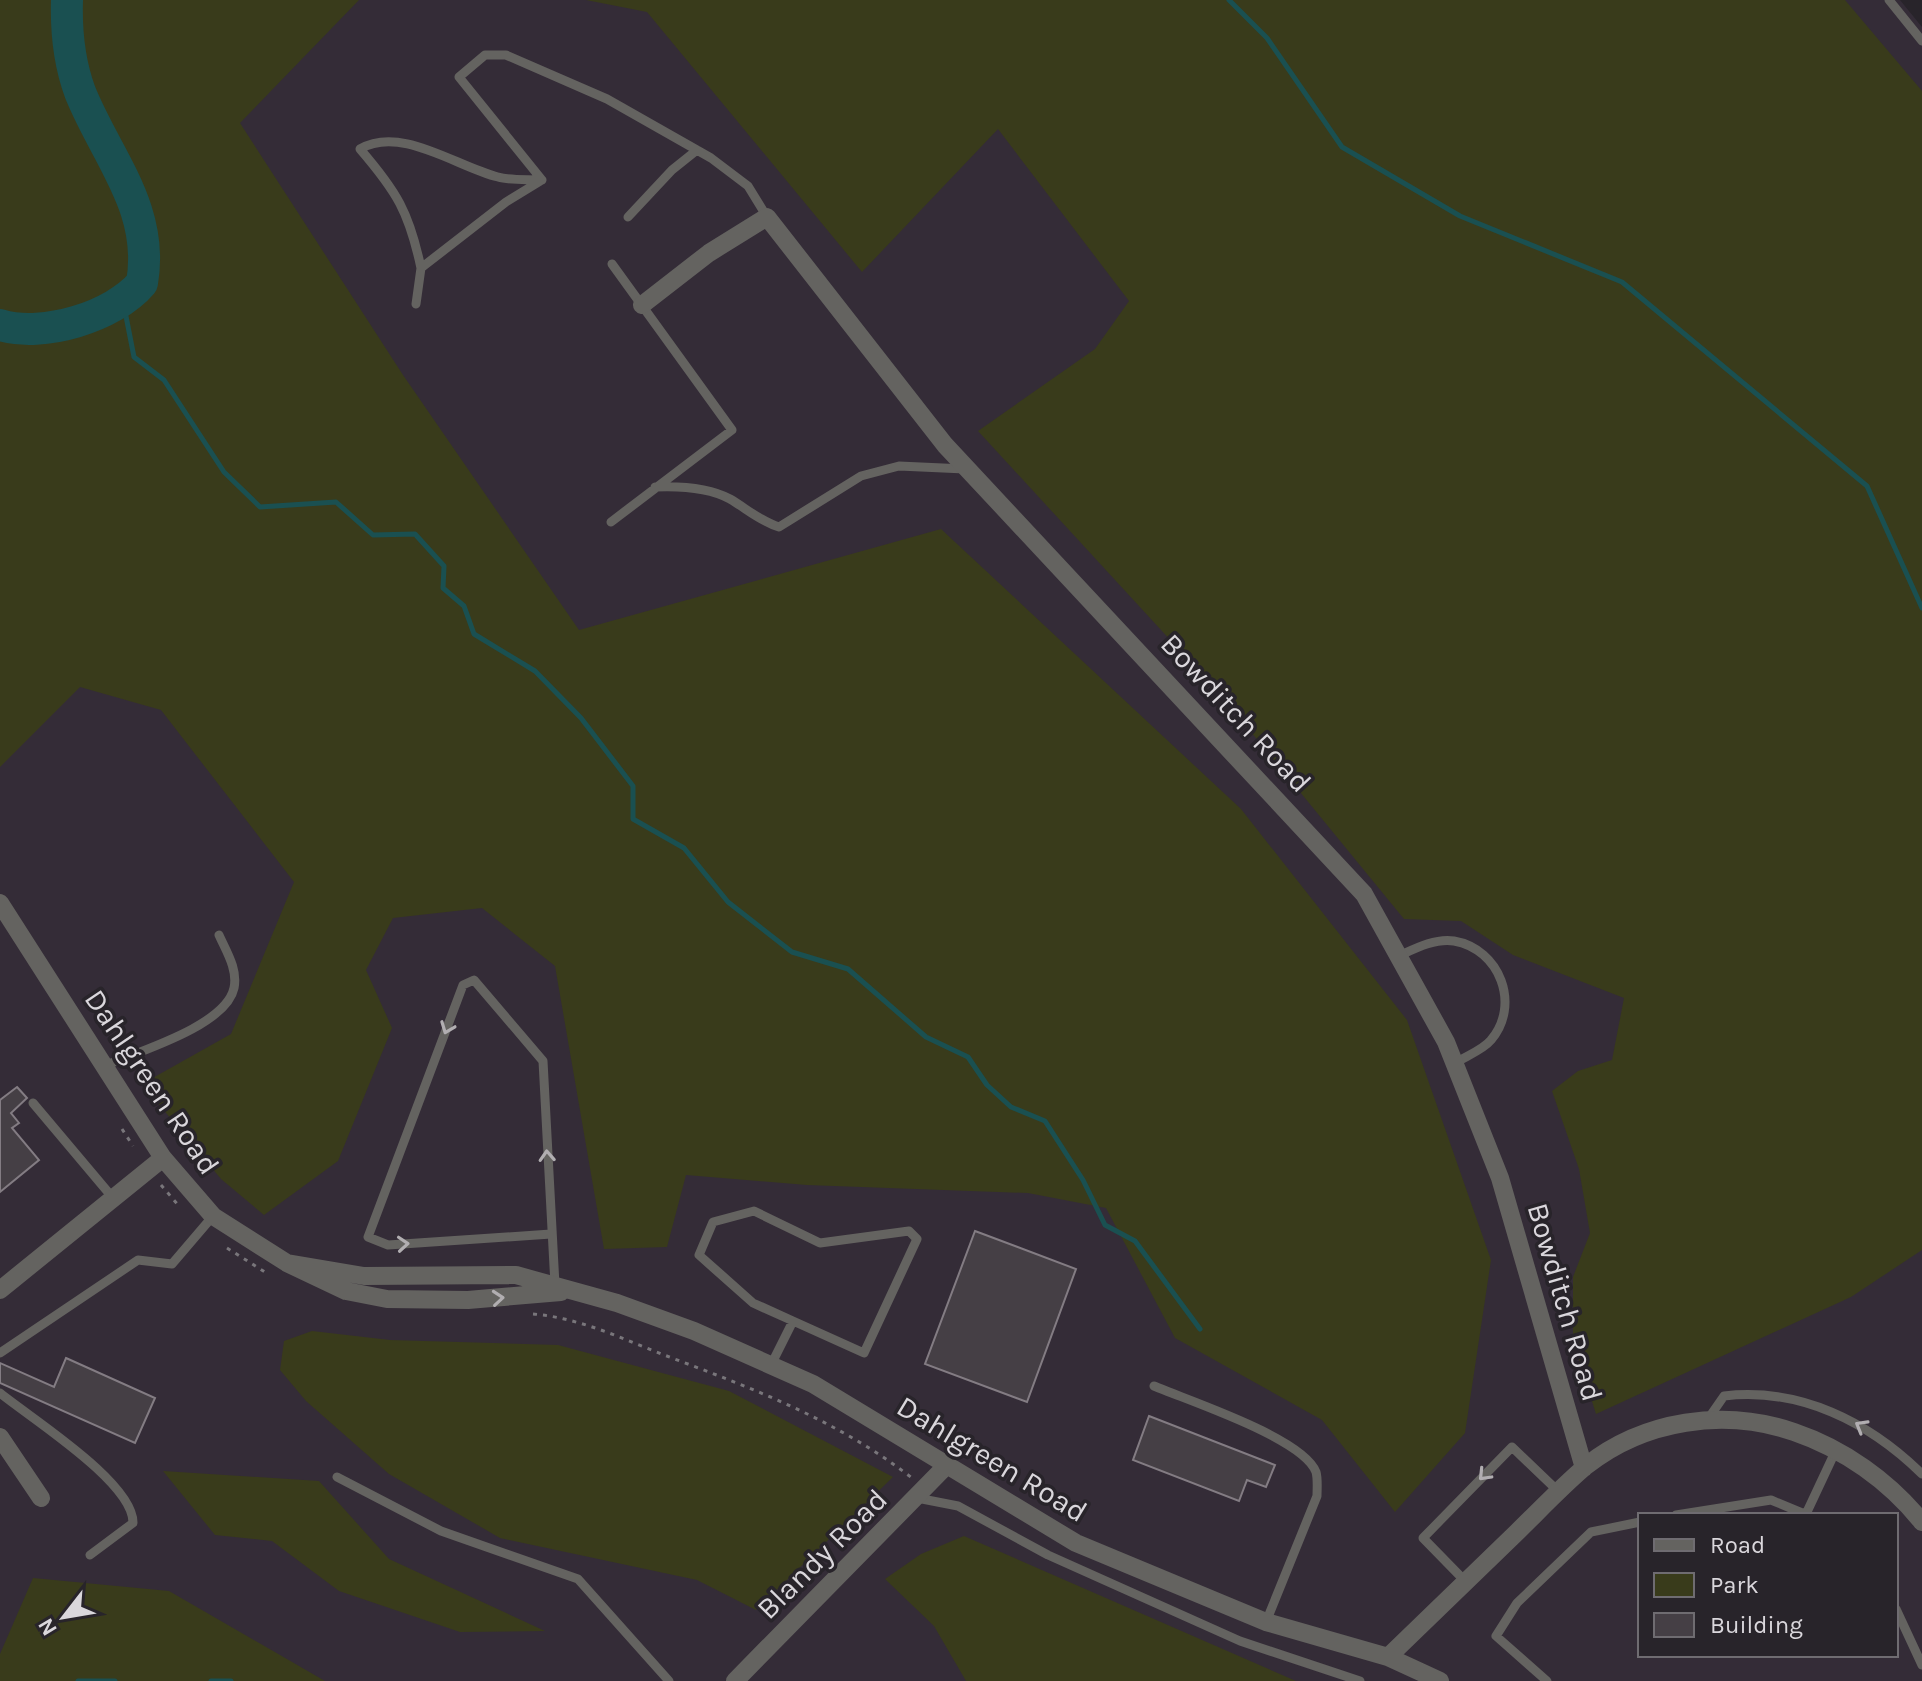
<svg xmlns="http://www.w3.org/2000/svg" width="1922" height="1681" viewBox="0 0 1922 1681" font-family="Karla,sans-serif">
  <style>
    .built { fill: #342c37; fill-rule: evenodd }
    .green { fill: #393b1b }
    .lines { fill: none; stroke-linecap: round; stroke-linejoin: round }
    .stream { stroke: #1a5051; stroke-width: 5 }
    .river { stroke: #1a5051; stroke-width: 32 }
    .building { fill: #453f45; stroke: #837c83; stroke-width: 2 }
    .path { stroke: #79767b; stroke-width: 3; stroke-dasharray: 4 6; stroke-linecap: butt }
    .service { stroke: #646360; stroke-width: 9 }
    .minor { stroke: #646360; stroke-width: 18 }
    .oneway { stroke: #b1aeb1 }
    .labels { text-anchor: middle; dominant-baseline: central; stroke-width: 7; stroke-linejoin: round; paint-order: stroke }
    .street-label { font-size: 30px; fill: #dad7dc; stroke: #28242a }
  </style>
  <rect width="100%" height="100%" fill="#28242a"/>
  <path class="built" d="M0,0H1900L1922,27V1681H0ZM1640,1515H1896V1655H1640Z"/>
  <path class="green" d="M0,0H359L240,123L403,375L579,630L941,529L1241,809L1407,1020L1491,1260L1465,1433L1395,1512L1322,1420L1175,1338L1106,1208L1028,1193L807,1185L686,1175L667,1247L604,1249L555,966L482,908L393,918L366,970L392,1028L338,1161L264,1215L221,1179L142,1084L231,1034L294,882L161,710L80,687L0,767Z
    M586,0H1845L1922,91V1250L1851,1297L1596,1414L1573,1341V1277L1590,1233L1579,1169L1552,1091L1578,1071L1612,1060L1624,998L1513,955L1461,921L1404,919L1219,693L978,431L1095,349L1129,301L998,129L862,272L647,12Z
    M312,1331L390,1340L558,1345L729,1391L893,1477L756,1610L697,1580L500,1538L389,1474L306,1401L280,1370L284,1341Z
    M163,1471L319,1481L389,1559L545,1631L460,1632L339,1591L272,1541L215,1535Z
    M964,1536L1296,1681H966L934,1626L885,1579L921,1554Z
    M33,1578L169,1591L325,1681H0V1654Z"/>
  <g class="lines">
    <path class="stream" d="M1229,0L1267,38L1342,147L1460,216L1622,282L1867,486L1922,608
      M123,301L134,357L164,380L224,472L260,507L336,502L373,535L415,534L444,566L443,588L464,606L474,634L535,671L581,718L633,786V819L684,848L728,902L792,952L848,969L926,1037L968,1057L987,1085L1011,1107L1045,1121L1083,1180L1105,1225L1135,1241L1200,1329
      M78,1681H115
      M211,1681H231"/>
    <path class="river" d="M0,325C43,338 113,317 142,283C155,208 106,157 80,92C69,62 66,31 67,0"/>
  </g>
  <path class="building" d="M17,1087L27,1098L11,1113L19,1123L12,1128L39,1160L0,1192V1100Z
    M975,1231L1076,1269L1027,1402L925,1364Z
    M66,1358L155,1398L135,1443L0,1383V1363L54,1387Z
    M1149,1416L1275,1465L1266,1487L1247,1480L1239,1501L1133,1460Z"/>
  <g class="lines">
    <path class="path" d="M122,1129L133,1146
      M161,1185L179,1206
      M227,1248L268,1274
      M533,1314C582,1318 627,1341 672,1358C757,1390 840,1422 912,1478"/>
    <path class="service" d="M1889,0L1922,41
      M628,217L672,170L697,150
      M421,268C409,212 397,192 360,149C401,125 457,167 498,177C511,181 528,179 542,180
      M416,304L421,268L506,202L542,180L459,77L485,55H506L607,99L711,158L748,186L767,217
      M655,487C679,486 708,487 730,499C747,509 760,521 779,527L861,476L899,466L965,469
      M611,522L732,430L612,264
      M1401,955C1416,948 1436,938 1454,941C1500,949 1521,1005 1491,1040C1483,1050 1466,1056 1455,1063
      M104,1066C137,1052 226,1026 234,988C238,969 226,951 219,935
      M33,1103L113,1198
      M551,1234L388,1245L368,1237L463,985L474,980L543,1061L555,1285
      M0,1353L138,1260L172,1264L213,1216
      M771,1365L793,1321L864,1353L917,1239L909,1231L820,1243L754,1211L713,1222L699,1255L753,1303L793,1321
      M1154,1386C1189,1401 1303,1438 1316,1472C1318,1479 1317,1489 1317,1496L1266,1622
      M0,1393C32,1419 134,1483 133,1523L90,1555
      M1708,1419L1724,1396C1800,1387 1869,1422 1922,1474
      M337,1477L441,1531L578,1579L669,1681
      M917,1498L958,1506L1048,1555L1240,1641L1360,1681
      M1806,1514L1836,1450
      M1676,1515L1771,1500L1807,1515
      M1466,1582L1423,1538L1512,1447L1559,1492
      M1896,1609L1922,1665
      M1547,1681L1496,1636L1517,1603L1591,1532L1640,1522"/>
    <path class="minor" d="M642,305L709,253L767,217L945,445L1364,894L1446,1042L1500,1178L1584,1468
      M0,903L163,1158L213,1216L287,1263L346,1291L387,1299L468,1300L561,1292
      M287,1263L364,1276L516,1275L617,1303L694,1331L813,1384L1076,1543L1266,1622L1388,1657
      M0,1290L163,1158
      M0,1437L41,1498
      M735,1681L947,1465
      M1440,1681L1388,1657C1429,1617 1470,1578 1511,1538C1536,1514 1560,1488 1586,1466C1644,1420 1724,1408 1794,1432C1844,1449 1889,1481 1922,1522"/>
  </g>
  <defs><path id="oneway-chevron" d="M-2-3.5L2.5 0L-2 3.5" fill="none" stroke-width="1.6" stroke-linecap="round" stroke-linejoin="round" transform="scale(2)"/></defs>
  <g class="oneway">
    <use href="#oneway-chevron" transform="translate(447 1028) rotate(111)"/>
    <use href="#oneway-chevron" transform="translate(547 1156) rotate(-93)"/>
    <use href="#oneway-chevron" transform="translate(403 1244) rotate(-4)"/>
    <use href="#oneway-chevron" transform="translate(498 1298) rotate(-5)"/>
    <use href="#oneway-chevron" transform="translate(1861 1426) rotate(-150)"/>
    <use href="#oneway-chevron" transform="translate(1484 1475) rotate(134)"/>
  </g>
  <g class="labels">
    <g class="street-label">
      <text transform="translate(1236 713) rotate(47)">Bowditch Road</text>
      <text transform="translate(152 1082) rotate(56)">Dahlgreen Road</text>
      <text transform="translate(1565 1302) rotate(74)">Bowditch Road</text>
      <text transform="translate(992 1459) rotate(31)">Dahlgreen Road</text>
      <text transform="translate(822 1554) rotate(-45)">Blandy Road</text>
    </g>
  </g>
  <rect x="1638" y="1513" width="260" height="144" fill="#28242a" stroke="#6f6c71" stroke-width="2"/>
  <rect x="1654" y="1539" width="40" height="12" fill="#646360" stroke="#6f6c71" stroke-width="2"/>
  <text x="1710" y="1553" font-size="24" fill="#dad7dc">Road</text>
  <rect x="1654" y="1573" width="40" height="24" fill="#393b1b" stroke="#6f6c71" stroke-width="2"/>
  <text x="1710" y="1593" font-size="24" fill="#dad7dc">Park</text>
  <rect x="1654" y="1613" width="40" height="24" fill="#453f45" stroke="#6f6c71" stroke-width="2"/>
  <text x="1710" y="1633" font-size="24" fill="#dad7dc">Building</text>
  <g transform="translate(64 1617) rotate(239)" stroke="#28242a" stroke-width="6" paint-order="stroke">
  <path d="M0-6L14 30L0 20L-14 30Z" fill="#dad7dc"/>
  <text y="-12" font-size="22" font-weight="bold" text-anchor="middle" fill="#dad7dc">N</text>
  </g>
</svg>
